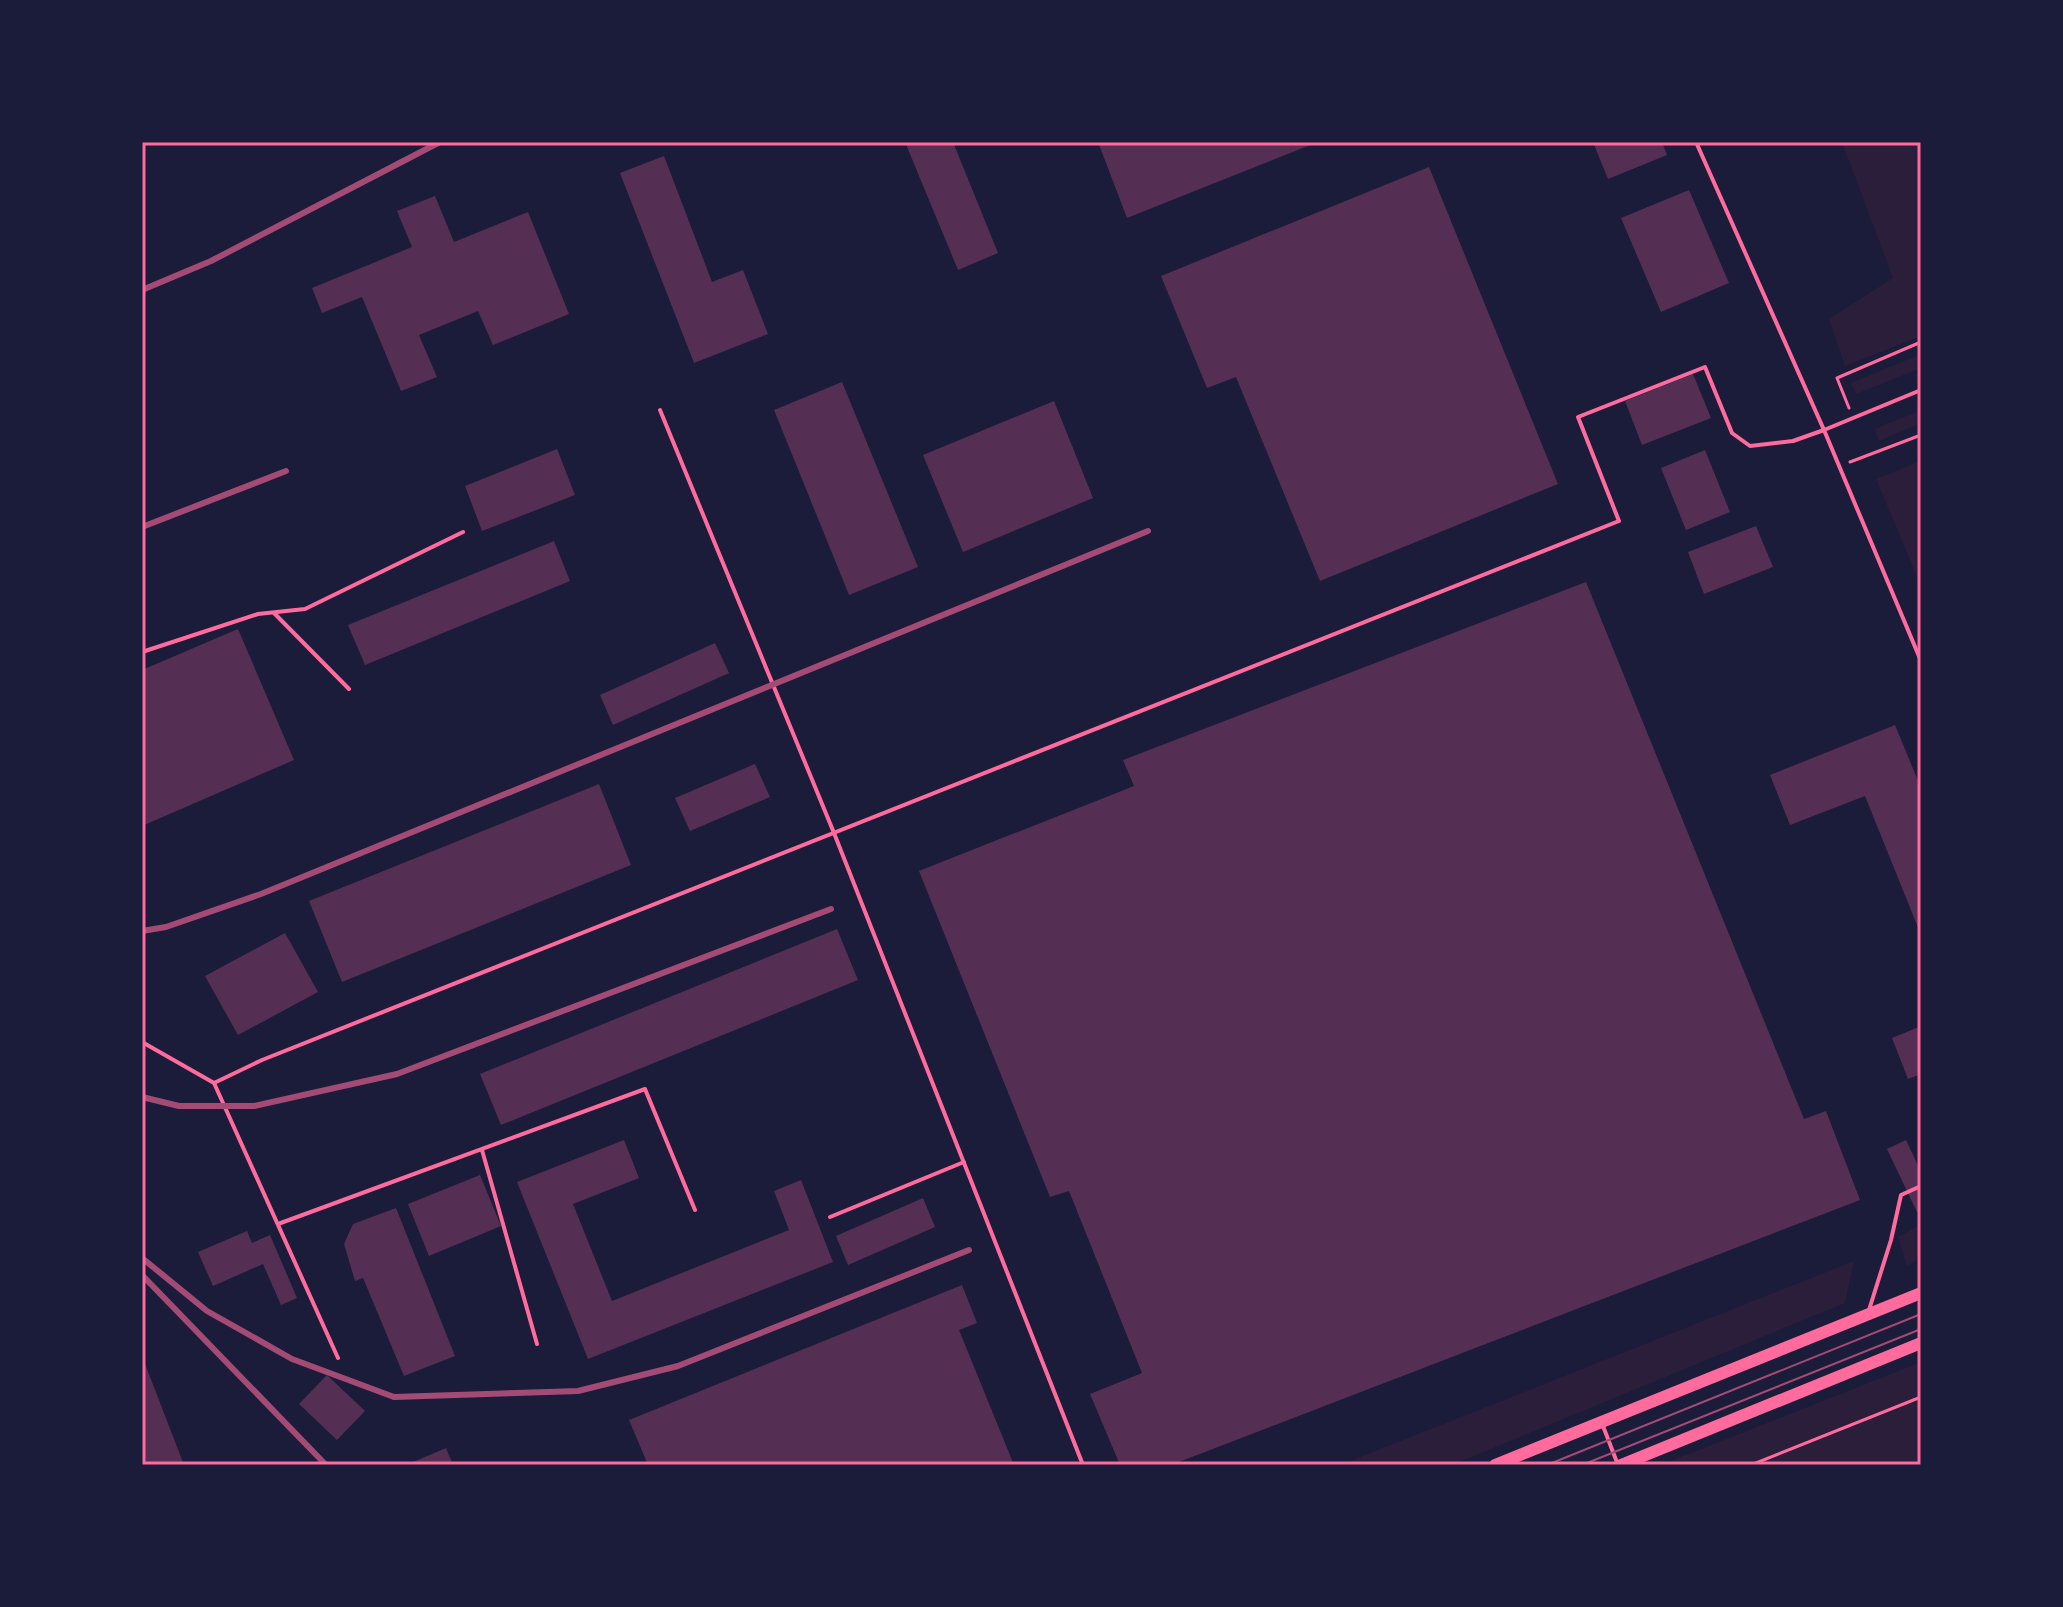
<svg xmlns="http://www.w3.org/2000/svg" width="2063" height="1607" viewBox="0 0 2063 1607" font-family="'Sofia Sans Condensed',sans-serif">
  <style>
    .green { fill: #2a1e3b }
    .building { fill: #542f53 }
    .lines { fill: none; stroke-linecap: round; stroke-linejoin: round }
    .path { stroke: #ff6b9d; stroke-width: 3 }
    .service { stroke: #ff6b9d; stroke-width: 4 }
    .trunk { stroke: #ff6b9d; stroke-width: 12 }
    .tram { stroke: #a44b75; stroke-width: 2 }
    .rail { stroke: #a44b75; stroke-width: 6 }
    .neatline { fill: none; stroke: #ff6b9d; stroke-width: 3 }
  </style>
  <rect width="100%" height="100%" fill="#1b1b3a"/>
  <path class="green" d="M1842,142H1921V336L1845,366L1829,319L1893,278Z
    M1921,354V368L1856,394L1851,383Z
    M1921,410V423L1879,441L1875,429Z
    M1921,461V586L1876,479Z
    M1921,1224V1257L1907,1266L1898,1237Z
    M1854,1261L1845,1303L1452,1465H1340Z
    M1921,1362V1465H1661Z"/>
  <path class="building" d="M905,142H953L998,253L958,270Z
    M1098,142H1318L1127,218Z
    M1593,142H1662L1667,155L1608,179Z
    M664,156L712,282L743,270L768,334L694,363L620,173Z
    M1429,167L1558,484L1320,581L1236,377L1207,388L1161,276Z
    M1689,190L1729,283L1661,312L1621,218Z
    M435,196L454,242L528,212L569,314L493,345L478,311L419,335L437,377L401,391L362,297L322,313L312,288L412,247L397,211Z
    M1693,374L1711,418L1642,445L1625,401Z
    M842,382L918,567L849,595L774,410Z
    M1054,401L1093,498L963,552L923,455Z
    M557,449L575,495L482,531L465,486Z
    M1705,450L1730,512L1686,530L1661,468Z
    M1756,526L1773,567L1704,594L1688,552Z
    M554,541L570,581L365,665L348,625Z
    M1586,582L1804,1119L1826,1111L1860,1200L1171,1465H1120L1090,1394L1142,1373L1069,1191L1050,1197L919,871L1134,786L1123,760Z
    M238,629L294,760L142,826V670Z
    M715,643L729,673L613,725L600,695Z
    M1895,725L1921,788V935L1865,796L1790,825L1770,775Z
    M755,764L770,797L690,831L675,798Z
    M599,784L631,865L342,982L309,901Z
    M837,929L858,980L501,1125L480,1074Z
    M285,933L318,992L238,1035L205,976Z
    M1921,1026V1074L1908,1079L1892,1038Z
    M624,1140L639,1178L573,1204L612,1301L789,1230L774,1191L801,1180L833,1262L588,1359L517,1182Z
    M1906,1140L1921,1172V1210L1917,1212L1887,1149Z
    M480,1175L501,1226L429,1256L408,1204Z
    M923,1198L935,1227L848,1265L836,1236Z
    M396,1208L455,1356L404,1376L363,1278L355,1281L344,1244L353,1224Z
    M247,1231L252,1243L270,1235L297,1298L281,1305L263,1264L213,1286L198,1252Z
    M962,1285L977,1323L959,1330L1014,1465H648L629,1420Z
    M142,1356L184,1465H142Z
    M327,1375L365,1411L337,1440L299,1404Z
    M446,1448L453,1465H406Z"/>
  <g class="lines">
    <path class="path" d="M1849,408L1837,378L1921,342
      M1850,462L1921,435
      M1751,1465L1921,1397"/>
    <path class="service" d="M1696,142L1824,430L1921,390
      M660,410L834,833L1083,1465
      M274,613L349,689
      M142,652L258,614L305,609L463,532
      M142,1042L214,1083
      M482,1150L537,1344
      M830,1217L964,1162
      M278,1224L645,1089L695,1210
      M1869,1310L1891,1240L1901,1195L1921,1186
      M338,1358L214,1083L262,1060L1619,521L1578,417L1705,367L1732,433L1750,446L1793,441L1824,430L1921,661
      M1603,1426L1618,1465"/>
    <path class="trunk" d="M1495,1465L1921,1293
      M1621,1465L1921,1343"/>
    <path class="tram" d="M1547,1465L1921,1314
      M1582,1465L1921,1329"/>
    <path class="rail" d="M142,290L211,261L440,142
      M142,527L286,471
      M142,931L166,927L261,894L1148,531
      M142,1097L179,1106H254L397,1074L831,909
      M142,1258L207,1311L292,1359L394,1397L578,1391L678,1366L969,1250
      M142,1275L326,1465"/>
  </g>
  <rect width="2063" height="1607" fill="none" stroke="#1b1b3a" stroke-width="288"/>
  <rect x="144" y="144" width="1775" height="1319" class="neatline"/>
</svg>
